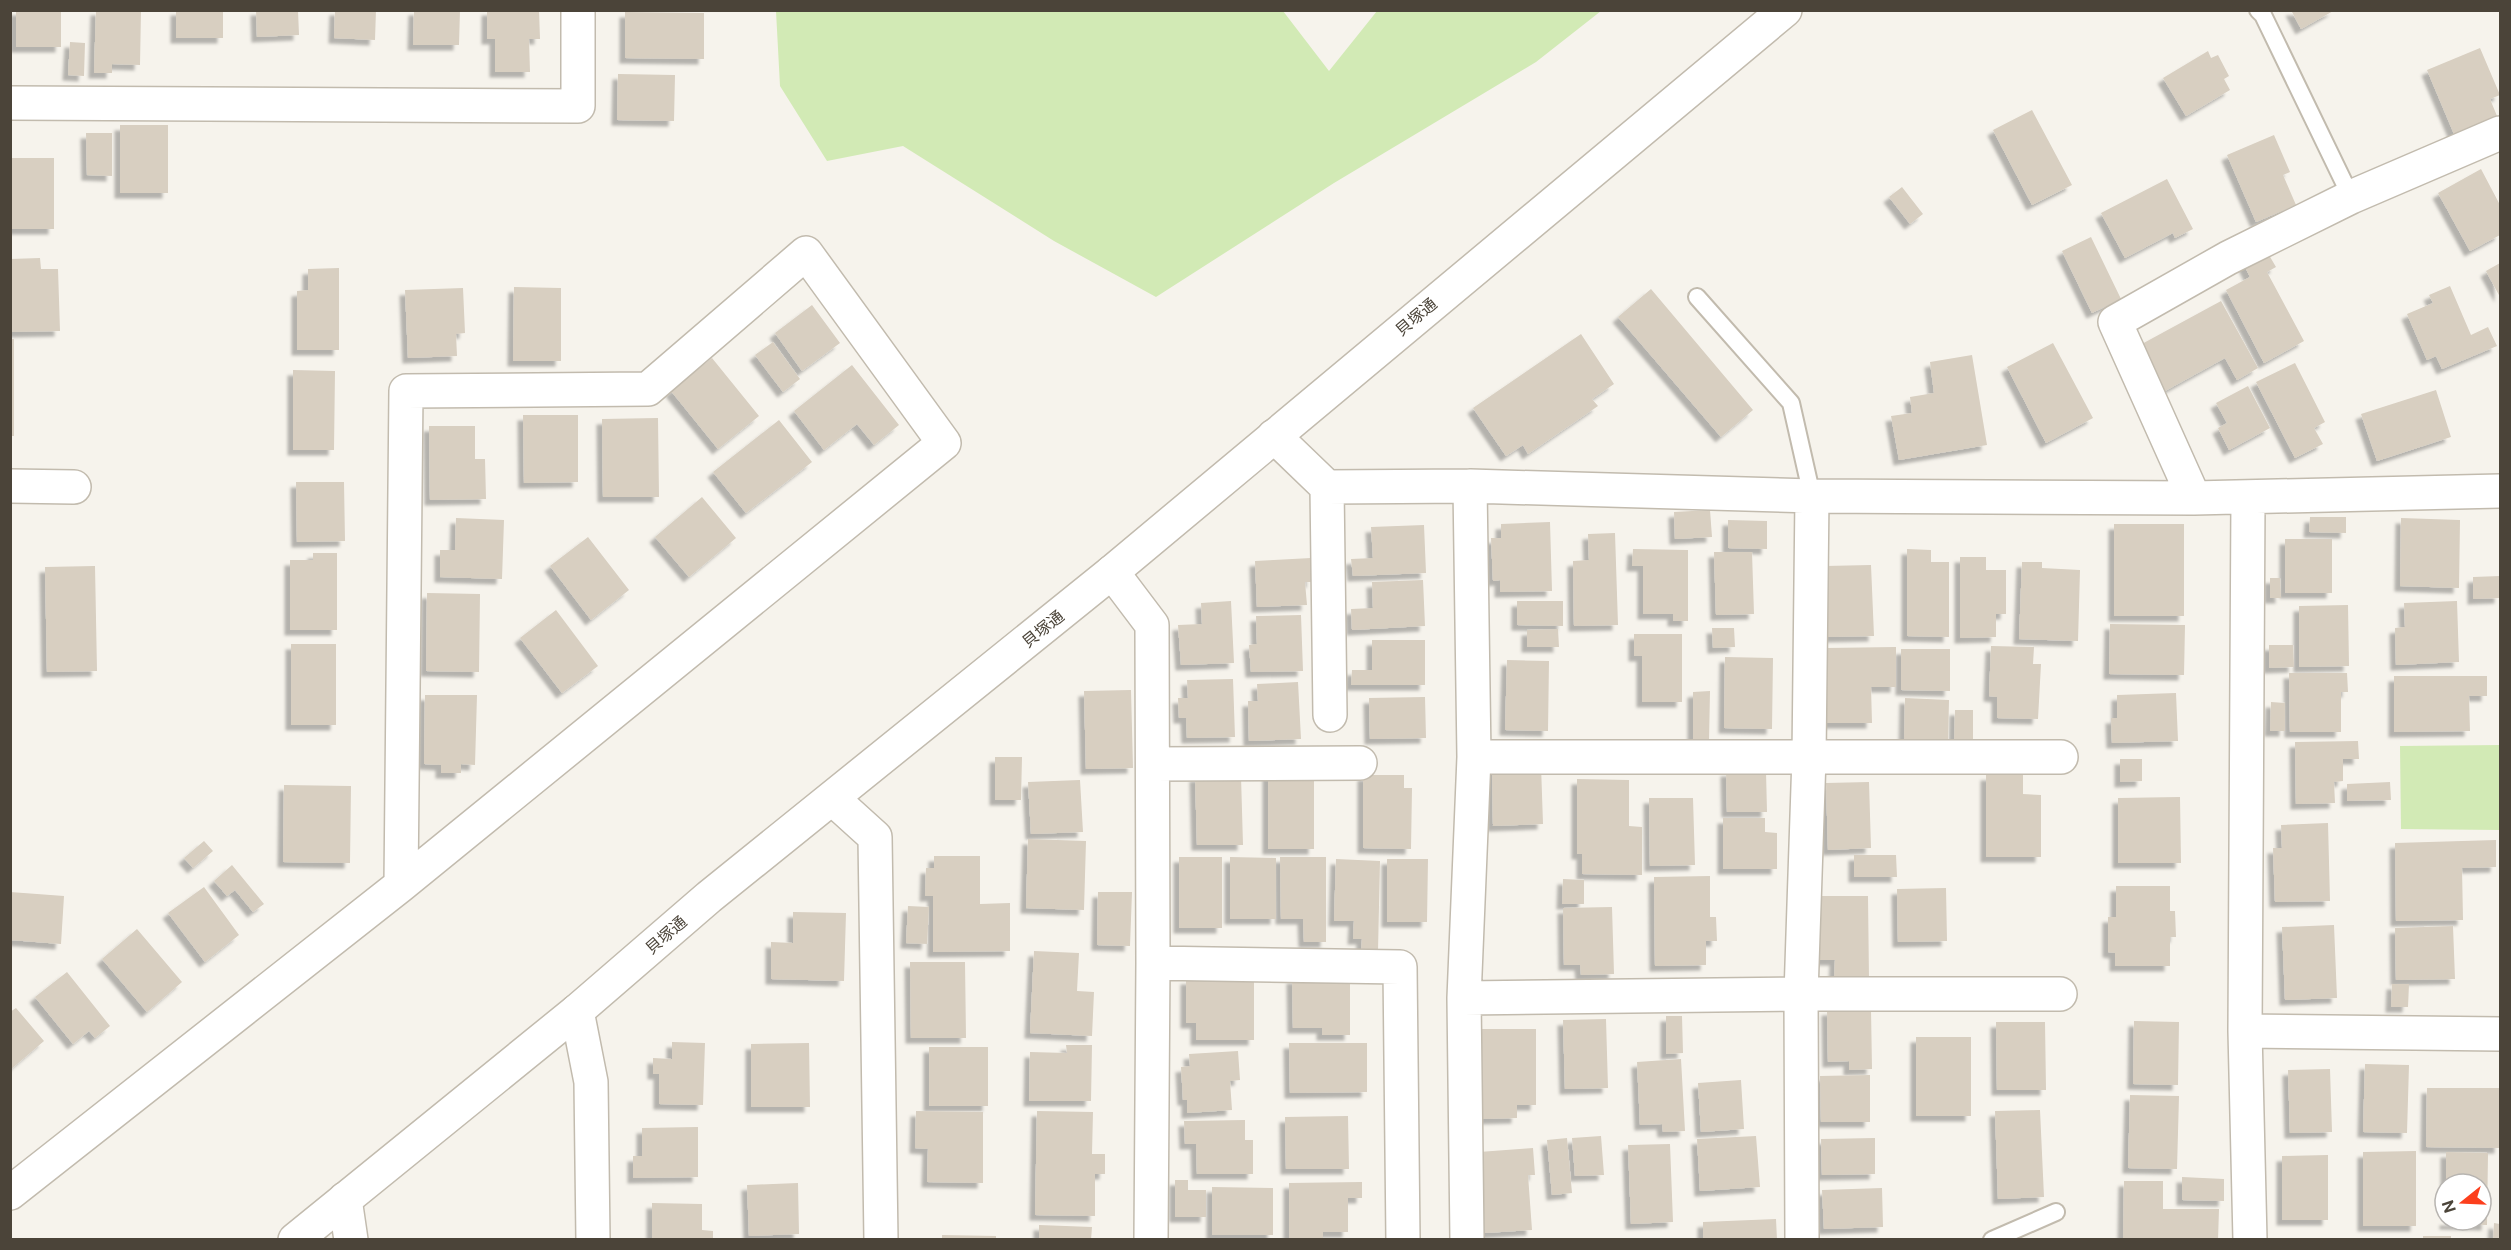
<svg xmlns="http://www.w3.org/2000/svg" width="2511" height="1250" viewBox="0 0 2511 1250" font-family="'Public Sans','Noto Sans JP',sans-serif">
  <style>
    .green { fill: #d2eab5 }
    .building { fill: #d8cfc1; filter: url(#shadow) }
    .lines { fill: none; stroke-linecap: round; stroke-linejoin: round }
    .service-casing { stroke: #c2bbae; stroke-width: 20 }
    .minor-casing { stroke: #c2bbae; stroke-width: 36 }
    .tertiary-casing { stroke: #c2bbae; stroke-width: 36 }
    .service { stroke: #fff; stroke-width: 16 }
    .minor { stroke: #fff; stroke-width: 33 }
    .tertiary { stroke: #fff; stroke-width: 33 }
    .labels { text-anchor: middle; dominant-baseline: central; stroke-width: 4.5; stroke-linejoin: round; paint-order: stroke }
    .street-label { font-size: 16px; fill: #4b4439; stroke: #fff }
  </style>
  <defs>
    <filter id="shadow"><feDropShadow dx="-5.5" dy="5.5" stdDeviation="1.5" flood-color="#0004"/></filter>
  </defs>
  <rect width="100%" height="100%" fill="#f6f3ec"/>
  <path class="green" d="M776,11H1283L1329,71L1377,11H1601L1536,62L1334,183L1156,297L1054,241L903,146L827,161L780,86Z
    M2500,745V830L2401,829L2400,746Z"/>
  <path class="building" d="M16,10H61V47H16Z
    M96,10H141L140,65L112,64V73H94Z
    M176,10H223V38H176Z
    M256,10H298L299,35L257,37Z
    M335,10H376L375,40L334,38Z
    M414,10H460L459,45H413Z
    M487,10H539L540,39H529L530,72H495V39H487Z
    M2291,10H2335L2301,29Z
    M625,12L704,13V59L625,58Z
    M70,42L85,43L84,76L68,75Z
    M2480,48L2500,95L2490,99L2497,116L2454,134L2427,70Z
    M2208,51L2211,58L2218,55L2229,76L2224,79L2230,90L2186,116L2163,78Z
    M618,74L675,75L674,121L617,120Z
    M2032,110L2072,185L2032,205L1993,130Z
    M120,125H168V193H120Z
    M86,133H112V176L87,175Z
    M2274,135L2290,172L2283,175L2296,205L2256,222L2227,155Z
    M10,158H54V229H10Z
    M2481,169L2500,205V235L2470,251L2438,193Z
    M2167,179L2193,229L2175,238L2173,233L2125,258L2101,213Z
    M1902,187L1923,214L1910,224L1889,197Z
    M2091,237L2121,299L2092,313L2062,251Z
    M2266,250L2276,267L2267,272L2304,341L2264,363L2226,290L2250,277L2243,263Z
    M40,258L41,269H58L60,331L10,332V259Z
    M2500,263V297L2486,271Z
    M339,268V350H297V291L308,290V269Z
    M2450,286L2471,335L2488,327L2497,346L2442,369L2436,356L2427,360L2407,314L2433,303L2429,295Z
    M514,287L561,288V361H513Z
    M463,288L465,333L456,334L457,356L408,358L405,290Z
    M1651,289L1753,410L1721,437L1618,317Z
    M2221,301L2258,368L2237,380L2225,358L2165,391L2140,345Z
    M812,305L840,343L802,371L775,333Z
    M1581,334L1614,384L1592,399L1598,406L1528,454L1523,445L1506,456L1473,408Z
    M10,339H14V436H10Z
    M773,342L800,379L783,392L755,355Z
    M2053,343L2093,418L2046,443L2007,367Z
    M1972,355L1987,445L1899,460L1891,416L1912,413L1910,397L1934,393L1930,362Z
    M712,358L759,416L718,449L671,391Z
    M2295,363L2325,422L2314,428L2323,444L2295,458L2256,382Z
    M852,365L899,425L874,445L857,424L824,450L794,411Z
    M293,370L335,371L334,450H293Z
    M2248,386L2270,428L2229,450L2218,428L2227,423L2216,403Z
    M2436,390L2451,437L2377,461L2361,414Z
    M523,415H578V482L524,483Z
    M658,418L659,497H603L602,419Z
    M779,420L812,462L746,513L713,472Z
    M429,426H475V459H485L486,499L430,500Z
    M296,482H344L345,541L297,542Z
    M702,497L736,538L689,577L655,537Z
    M1710,510L1712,537L1675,539L1674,512Z
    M2310,517H2346V533L2309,532Z
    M456,518L504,520L502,579L440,577V550H455Z
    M2401,518L2460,520L2459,588L2400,586Z
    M1728,520L1767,521V549L1728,548Z
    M1550,522L1552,591L1500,592V580L1493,581L1491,538H1501V524Z
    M2114,524H2184V616H2114Z
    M1424,525L1426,573L1353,576L1351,559L1373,558L1371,527Z
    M1615,533L1618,625L1574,626L1573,561L1589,560L1588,534Z
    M588,537L629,590L591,620L550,566Z
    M2285,539H2332V593H2285Z
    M1633,549L1688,550V621H1673V614H1643V566H1632Z
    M1907,549L1931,550V562H1949V637L1907,636Z
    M1714,552H1752L1754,614L1716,615Z
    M313,553H337V630H290V560H313Z
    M1960,557H1986V570H2006V614H1996V637L1960,638Z
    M1311,558L1312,582H1305L1307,605L1257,607L1255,561Z
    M2022,562H2042V568L2080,570L2078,641L2019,639Z
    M1871,565L1874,636L1827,637L1825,566Z
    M95,566L97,671L47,672L45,567Z
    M2500,576V598L2473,599V577Z
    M2270,578H2280L2281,598H2270Z
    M1423,580L1425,626L1352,630L1351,609L1373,608L1372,582Z
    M427,593L480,594L479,672L426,671Z
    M1231,601L1234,663L1181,665L1178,625L1202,624L1201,603Z
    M1517,601H1563V626L1517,625Z
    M2457,601L2459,662L2396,665L2395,628L2405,627L2404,603Z
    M2348,605L2349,666L2299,667V606Z
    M556,610L598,666L562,693L520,638Z
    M1301,615L1303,671L1251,672L1249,645L1257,644L1256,616Z
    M2110,624L2185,625L2184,675L2109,674Z
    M1712,628H1734L1735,647L1713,648Z
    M1558,629L1559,647H1527V630Z
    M1634,634H1682V702H1642V656H1634Z
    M1372,640H1425V685H1351L1352,670H1372Z
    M291,644H336V725H291Z
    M2269,645H2293L2294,667L2269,668Z
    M1991,646L2034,647L2033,664H2041L2038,719L1997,718V697L1989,696Z
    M1896,647V687H1871L1872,723H1826V648Z
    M1901,649H1950V691L1901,690Z
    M1725,657L1773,658L1772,729L1724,728Z
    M1507,660L1549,661L1548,731L1505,730Z
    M2289,673H2347L2348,692H2341V732H2290Z
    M2394,676H2487V696H2469L2470,731L2394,732Z
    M1233,679L1235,737L1187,738L1186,718H1179L1178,698H1188L1187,680Z
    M1298,682L1301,739L1249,741L1248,701H1258L1257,684Z
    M1131,690L1133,768L1086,769L1084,691Z
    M1710,691L1709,742H1693V692Z
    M2176,693L2178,741L2112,743L2111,718H2117V695Z
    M425,695H477L475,765L461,764V773H441V765L424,764Z
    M1425,697L1426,738L1370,739L1369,698Z
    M1905,698L1949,700L1948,745L1904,744Z
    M2271,702L2285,703V731H2270Z
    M1955,710H1973V747H1954Z
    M2358,741L2359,759H2343V781L2334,782L2335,803L2296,804L2295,742Z
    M995,757H1022L1021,800H995Z
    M2120,759H2142V781L2120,782Z
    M1541,765L1543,824L1493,826L1492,766Z
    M1726,771H1766L1767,812H1727Z
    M1268,773L1314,774V849H1268Z
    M1363,775H1404V788H1412L1411,849L1363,848Z
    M1986,775H2023V794L2041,795V857H1986Z
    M1195,776H1241L1243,845H1197Z
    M1577,779L1629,780V826L1642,827V875L1582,874V854H1577Z
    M1080,780L1083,832L1031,834L1028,782Z
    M1869,782L1871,848L1828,850L1826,783Z
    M2390,782L2391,800L2347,801V784Z
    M284,785L351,786L350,863L283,862Z
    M2180,797L2181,863H2118V798Z
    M1649,798H1693L1695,865L1650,866Z
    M1723,818H1765V832L1777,833V869H1723Z
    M2328,823L2330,901L2275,902L2273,848H2282L2281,825Z
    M1028,839L1086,841L1084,910L1026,908Z
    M2496,840V867L2462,868L2463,920L2396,921L2395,843Z
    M204,841L213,851L193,868L184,858Z
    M1854,855H1896L1897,877H1854Z
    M934,856H980V904L1010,903V951L933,952V896H925L926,868H934Z
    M1179,857H1222V928H1179Z
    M1230,857L1276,858V919H1230Z
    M1280,857H1326V942H1304L1303,919H1281Z
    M1336,859L1380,861L1378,951H1361L1362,939H1353L1354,921H1334Z
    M1387,859H1428L1427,922H1387Z
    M232,865L264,904L253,912L235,890L227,896L214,881Z
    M1710,876V917H1716L1717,941H1706V965L1655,966L1654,877Z
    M1563,879L1584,880V904H1562Z
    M2116,886H2170V911H2175L2176,937H2170V966H2115V953L2108,952V917H2116Z
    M204,887L239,935L205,962L168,913Z
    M1946,888L1947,941L1898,942L1897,889Z
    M10,892L64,896L61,944L10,940Z
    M1098,892H1132L1130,946L1097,945Z
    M1819,896H1868L1869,980H1834L1835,960H1819Z
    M908,906L929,907L927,944L906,943Z
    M1612,907L1614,974L1581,975L1580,965H1564L1563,908Z
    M793,912L846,913L844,981L771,979V942L793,943Z
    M2334,925L2337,998L2285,1000L2282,927Z
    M2453,926L2455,979L2396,980L2395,928Z
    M137,929L182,982L147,1012L102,959Z
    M1034,951L1079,953L1077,991L1094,992L1092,1036L1030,1033Z
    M910,962H965L966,1038H911Z
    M67,972L110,1026L95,1038L89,1031L73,1044L35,997Z
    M1292,978L1350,979V1035H1322V1028H1293Z
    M1186,979H1254V1040H1196V1023H1186Z
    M2392,984H2409L2408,1007H2391Z
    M16,1008L44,1041L10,1070V1012Z
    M1871,1009L1872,1069L1849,1070V1061L1828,1062L1827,1010Z
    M1666,1016H1682L1683,1053L1666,1054Z
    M1606,1019L1608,1088L1565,1089L1563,1020Z
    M2134,1021L2179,1022L2178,1085L2133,1084Z
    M1996,1022H2045L2046,1090H1997Z
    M1481,1029H1536V1105H1517V1118L1482,1119Z
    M1916,1037H1971V1116H1916Z
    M672,1042L705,1043L703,1105L659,1104V1074H653V1058L672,1059Z
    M809,1043L810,1107H751V1044Z
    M1289,1043H1367V1092L1290,1093Z
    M1066,1045H1092L1091,1101H1029L1030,1052L1067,1053Z
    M929,1047H988V1106H929Z
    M1238,1051L1240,1080L1230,1081L1232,1110L1187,1113V1100H1183L1181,1067L1190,1066L1189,1054Z
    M1681,1059L1685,1131L1663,1132L1662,1124L1640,1125L1637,1062Z
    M2365,1064L2409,1065L2407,1133L2363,1132Z
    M2330,1069L2332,1132L2290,1133L2288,1070Z
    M1870,1075V1122H1821L1820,1076Z
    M1741,1080L1744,1129L1701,1132L1698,1083Z
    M2427,1088H2500V1148L2426,1147Z
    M2130,1095L2179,1096L2177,1169L2128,1168Z
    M2040,1110L2044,1197L1998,1199L1995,1111Z
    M916,1111L983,1112V1183L927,1182L928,1149L915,1148Z
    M1037,1111L1093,1112L1092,1154H1105V1174H1095V1216L1035,1215Z
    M1348,1116L1349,1169H1286L1285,1117Z
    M1245,1120V1140H1253V1174H1197L1196,1144H1185L1184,1121Z
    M698,1127V1177L633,1178V1156H642V1128Z
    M1601,1136L1604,1175L1575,1176L1572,1138Z
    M1756,1136L1760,1187L1700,1191L1697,1139Z
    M1567,1138L1572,1193L1552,1195L1547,1140Z
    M1875,1138V1174L1822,1175L1821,1139Z
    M1670,1144L1673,1222L1631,1224L1628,1145Z
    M1533,1148L1535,1175H1528L1532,1230L1485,1233L1479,1152Z
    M2416,1151V1226H2363V1152Z
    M2446,1152L2488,1153L2487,1225L2445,1224V1220H2481V1184H2446Z
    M2328,1155V1220H2282V1156Z
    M2182,1177L2224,1179V1201L2182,1200Z
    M1175,1180H1188V1190H1206V1217H1175Z
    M2124,1181H2163V1209H2219L2218,1240H2123Z
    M1362,1182V1198H1348V1232H1323V1238H1289V1183Z
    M798,1183L799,1234L749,1236L747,1185Z
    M1212,1187L1273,1188V1235H1212Z
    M1882,1188L1883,1227L1824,1229L1822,1190Z
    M652,1203L702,1204V1230L713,1231V1240H652Z
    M1776,1219L1777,1240H1703V1222Z
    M2494,1223L2500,1224V1240H2493Z
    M1039,1225L1092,1227L1091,1240H1039Z
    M942,1235L996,1236V1240H942Z
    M2423,1236H2451V1240H2423Z"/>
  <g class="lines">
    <g class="service-casing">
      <path id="service" d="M2258,10L2263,15L2351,197
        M1697,297L1791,403L1812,496
        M1992,1240L2056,1212"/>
    </g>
    <g class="minor-casing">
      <path id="minor" d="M10,103L578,106V10
        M1274,436L1327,487L1470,486L1812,496L2194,498L2500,491
        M10,486L74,487
        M1327,487L1330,715
        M2194,498L2115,322L2228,258L2351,197L2500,133
        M2248,499L2245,1031L2250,1240
        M1112,572L1152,625L1153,963L1151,1240
        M1474,757H2061
        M1153,764L1360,763
        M833,799L875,837L881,1240
        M1153,963L1400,967L1403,1240
        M1464,998L1801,994H2060
        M577,1011L591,1082L593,1240
        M2245,1031L2500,1034
        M10,1193L401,885L944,443L806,253L648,389L406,391L401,885
        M345,1199L351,1240
        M1467,1240L1464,998L1474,757L1470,486
        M1802,1240L1801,994L1809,757L1812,496"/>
    </g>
    <g class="tertiary-casing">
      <path id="tertiary" d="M295,1240L577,1011L709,897L1112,572L1785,10"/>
    </g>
    <use href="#service" class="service"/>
    <use href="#minor" class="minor"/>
    <use href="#tertiary" class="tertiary"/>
  </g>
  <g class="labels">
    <g class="street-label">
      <text transform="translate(1416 317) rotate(-40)">貝塚通</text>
      <text transform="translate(1043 629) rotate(-39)">貝塚通</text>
      <text transform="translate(666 935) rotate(-41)">貝塚通</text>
    </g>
  </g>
  <rect width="2511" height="1250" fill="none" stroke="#4b4439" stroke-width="24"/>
  <g transform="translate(2463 1202) rotate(252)"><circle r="28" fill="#ffffff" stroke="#b7b4b0" stroke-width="1.5"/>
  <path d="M0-4.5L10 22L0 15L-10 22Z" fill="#fc3f1d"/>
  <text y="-9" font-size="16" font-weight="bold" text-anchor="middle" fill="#4b4439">N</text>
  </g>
</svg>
